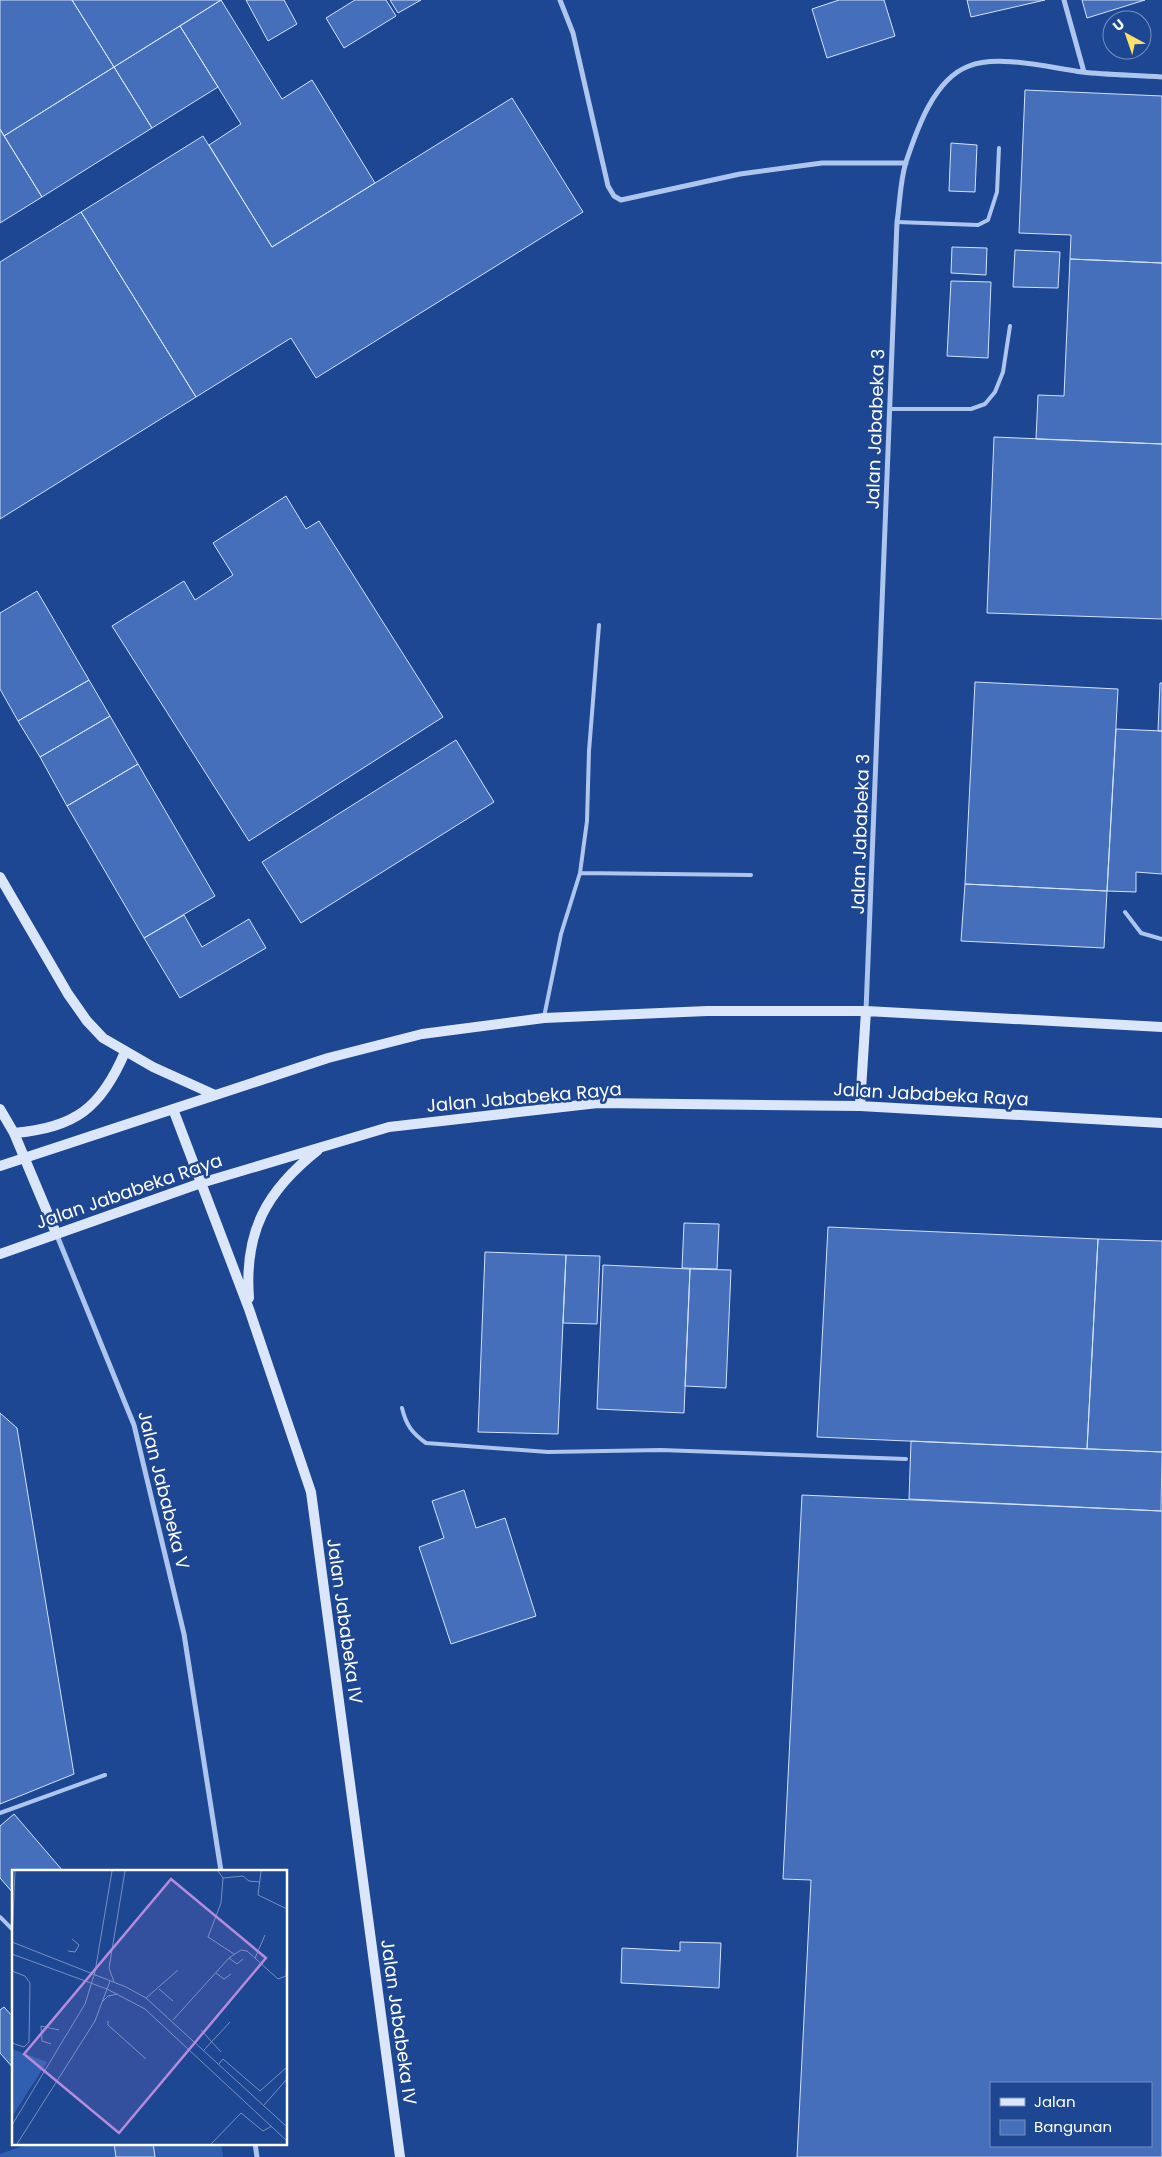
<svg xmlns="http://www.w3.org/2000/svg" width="1162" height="2157" viewBox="0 0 1162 2157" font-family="Poppins,sans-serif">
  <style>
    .green { fill: #305eb1 }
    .building { fill: #456fba; stroke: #d4e2fa; fill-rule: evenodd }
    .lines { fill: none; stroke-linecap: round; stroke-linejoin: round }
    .lane { stroke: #aec5ee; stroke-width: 4 }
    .street { stroke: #aec5ee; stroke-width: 5 }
    .secondary { stroke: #dbe6fa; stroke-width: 10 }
    .labels { text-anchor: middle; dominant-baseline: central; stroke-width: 5; stroke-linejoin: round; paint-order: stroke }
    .street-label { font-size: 18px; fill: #fff; stroke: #1d4693 }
    .inset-road { fill: none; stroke: #7790be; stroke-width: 1 }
    .view { fill: #b68bdc; fill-opacity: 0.15; stroke: #b68bdc; stroke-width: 2.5 }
    .inset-edge { fill: none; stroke: #fff; stroke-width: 2.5 }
  </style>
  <rect width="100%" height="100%" fill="#1d4693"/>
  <path class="green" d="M32,2143H221L223,2157H0V2154Z"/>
  <path class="building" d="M0,0H72L114,67L4,136L0,129Z
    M72,0H221L114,67Z
    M221,0L282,99L312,80L375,183L272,247L209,145L241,124L180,26Z
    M246,0H284L297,24L268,41Z
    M355,0H386L396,16L344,48L326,18Z
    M390,0H421L398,13Z
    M839,0H884L895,36L827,58L812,9Z
    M967,0H1045L971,17Z
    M1082,0H1145L1087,18Z
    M180,26L218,87L152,128L114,67Z
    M114,67L152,128L42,197L4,136Z
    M1025,90L1162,96V263L1070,259L1071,235L1019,233Z
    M512,98L583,212L316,378L291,338L196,397L81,212L203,136L272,247Z
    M0,129L42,197L0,223Z
    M951,143L977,145L975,192L949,191Z
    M81,212L196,397L0,519V262Z
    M952,247L987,248L986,275L951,273Z
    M1015,250L1060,252L1058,288L1013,287Z
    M1070,259L1162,263V444L1036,439L1038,395L1064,396Z
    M951,281L991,282L988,358L947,356Z
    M994,437L1162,444V619L987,613Z
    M286,496L306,529L319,521L443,717L249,841L112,626L184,581L195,600L233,575L213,543Z
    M37,591L89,680L18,721L0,689V613Z
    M89,680L110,716L40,757L18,721Z
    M975,682L1118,689L1107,891L965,884Z
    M1160,683H1162V731H1158Z
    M110,716L138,764L67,806L40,757Z
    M1116,729L1162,731V874L1136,872V892L1107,891Z
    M456,740L494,802L301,923L262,862Z
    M138,764L215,896L144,938L67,806Z
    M965,884L1107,891L1104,948L961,941Z
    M184,915L202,947L249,919L266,948L180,998L144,938Z
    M684,1223L719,1224L717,1269L682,1268Z
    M828,1227L1098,1239L1087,1449L817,1437Z
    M1098,1239L1162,1241V1452L1087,1449Z
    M485,1252L566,1255L558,1434L478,1432Z
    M566,1255L600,1256L597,1324L563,1323Z
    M603,1265L690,1269L684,1413L597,1409Z
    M690,1269L731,1270L726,1388L685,1386Z
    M0,1413L17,1428L74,1774L0,1804Z
    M911,1441L1162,1452L1161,1511L909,1499Z
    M464,1490L476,1528L505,1518L536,1616L451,1644L419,1547L444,1538L432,1501Z
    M802,1495L1162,1511V2157H797L811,1880L783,1879ZM991,2083H1151V2146H991Z
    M14,1814L63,1871H14V1894L0,1878V1826Z
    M680,1942L721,1943L719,1988L621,1983L622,1948L680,1951Z
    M4,2007L14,2018V2069L0,2053V2010Z
    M114,2143H153L155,2157H116Z"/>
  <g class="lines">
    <path class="lane" d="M897,222L978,225L988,220L997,192L999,148
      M890,409H971L985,404L995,392L1003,372L1010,326
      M580,873L751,875
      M1125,912L1141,933L1162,939
      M544,1017L561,934L580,873L587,821L589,751L599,625
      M402,1408C406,1425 412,1433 426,1443L548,1452L661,1450L906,1459
      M0,1813L105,1775
      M0,1917L14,1931"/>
    <path class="street" d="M560,0L573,33L608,186L614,196L621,200L740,174L822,163H906
      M1064,0L1084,72
      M866,1011L897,222C900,203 900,181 906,162C917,129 934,79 969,66C998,54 1051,68 1082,72C1108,75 1135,75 1162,77
      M56,1233L134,1425L184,1634L221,1871
      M255,2143L257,2157"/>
    <path class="secondary" d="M0,877L68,994L87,1021L103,1038L153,1067L215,1095
      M860,1106L866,1011
      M0,1109L14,1133L56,1233
      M173,1109L249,1309L311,1492L400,2157
      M14,1133C75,1128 101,1108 125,1052
      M0,1166L328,1058L422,1034L544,1018L707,1011H866L1162,1027
      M0,1254L201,1183L389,1127L598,1103L860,1106L1162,1123
      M249,1298C244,1232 266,1191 318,1150"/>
  </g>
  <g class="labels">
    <g class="street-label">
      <text transform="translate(875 429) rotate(-88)">Jalan Jababeka 3</text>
      <text transform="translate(860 834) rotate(-88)">Jalan Jababeka 3</text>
      <text transform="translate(931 1094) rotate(3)">Jalan Jababeka Raya</text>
      <text transform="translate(524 1097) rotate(-5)">Jalan Jababeka Raya</text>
      <text transform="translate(129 1191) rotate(-19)">Jalan Jababeka Raya</text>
      <text transform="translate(164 1490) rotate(76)">Jalan Jababeka V</text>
      <text transform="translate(345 1621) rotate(82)">Jalan Jababeka IV</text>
      <text transform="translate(399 2022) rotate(82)">Jalan Jababeka IV</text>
    </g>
  </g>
  <g transform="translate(12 1870)">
    <rect width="275" height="275" fill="#1d4693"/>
    <path d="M0,179L35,192L0,247Z" fill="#305eb1"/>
    <path class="inset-road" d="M206,1L211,8L231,6L237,11L248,12M249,1L246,25L275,39M211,8L209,33L196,67L222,84M0,72L3,1M0,72L114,117L134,128L275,257M56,81L63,82L67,75L60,69M0,84L95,119L133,139L275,271M217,88L225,94L231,89M243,88L253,65M0,101L13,106L18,113L17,172L12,177L0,173M204,103L212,109L219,104M274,106L275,86M102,112L97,98L113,1M147,119L161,131M134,128L166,100M90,132L96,126L106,124M161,150L217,88L229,80L235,81L266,109L274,106M96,151V155L134,189M189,160L209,182M39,174L30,171L29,156L47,160M192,180L218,152M207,194L211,189L248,221L275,197M252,235L275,209M0,255L73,134L83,102L100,1M5,274L83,151L98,111M199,274L229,243L251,261L260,256"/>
    <path class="view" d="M159,9L254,88L107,263L12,184Z"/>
    <rect width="275" height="275" class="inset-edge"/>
  </g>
  <rect x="990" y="2082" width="162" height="65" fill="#1d4693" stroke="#7790be"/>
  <rect x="1000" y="2098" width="25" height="8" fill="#dbe6fa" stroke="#7790be"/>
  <text x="1034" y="2107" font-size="15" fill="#ffffff">Jalan</text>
  <rect x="1000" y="2120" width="25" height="15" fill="#456fba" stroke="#7790be"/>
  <text x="1034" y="2132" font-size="15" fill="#ffffff">Bangunan</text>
  <g transform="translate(1127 35) rotate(320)"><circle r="24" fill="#1d4693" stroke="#7790be"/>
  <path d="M0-4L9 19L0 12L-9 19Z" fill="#fee16d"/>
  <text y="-8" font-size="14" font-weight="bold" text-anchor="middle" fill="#ffffff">U</text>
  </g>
</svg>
